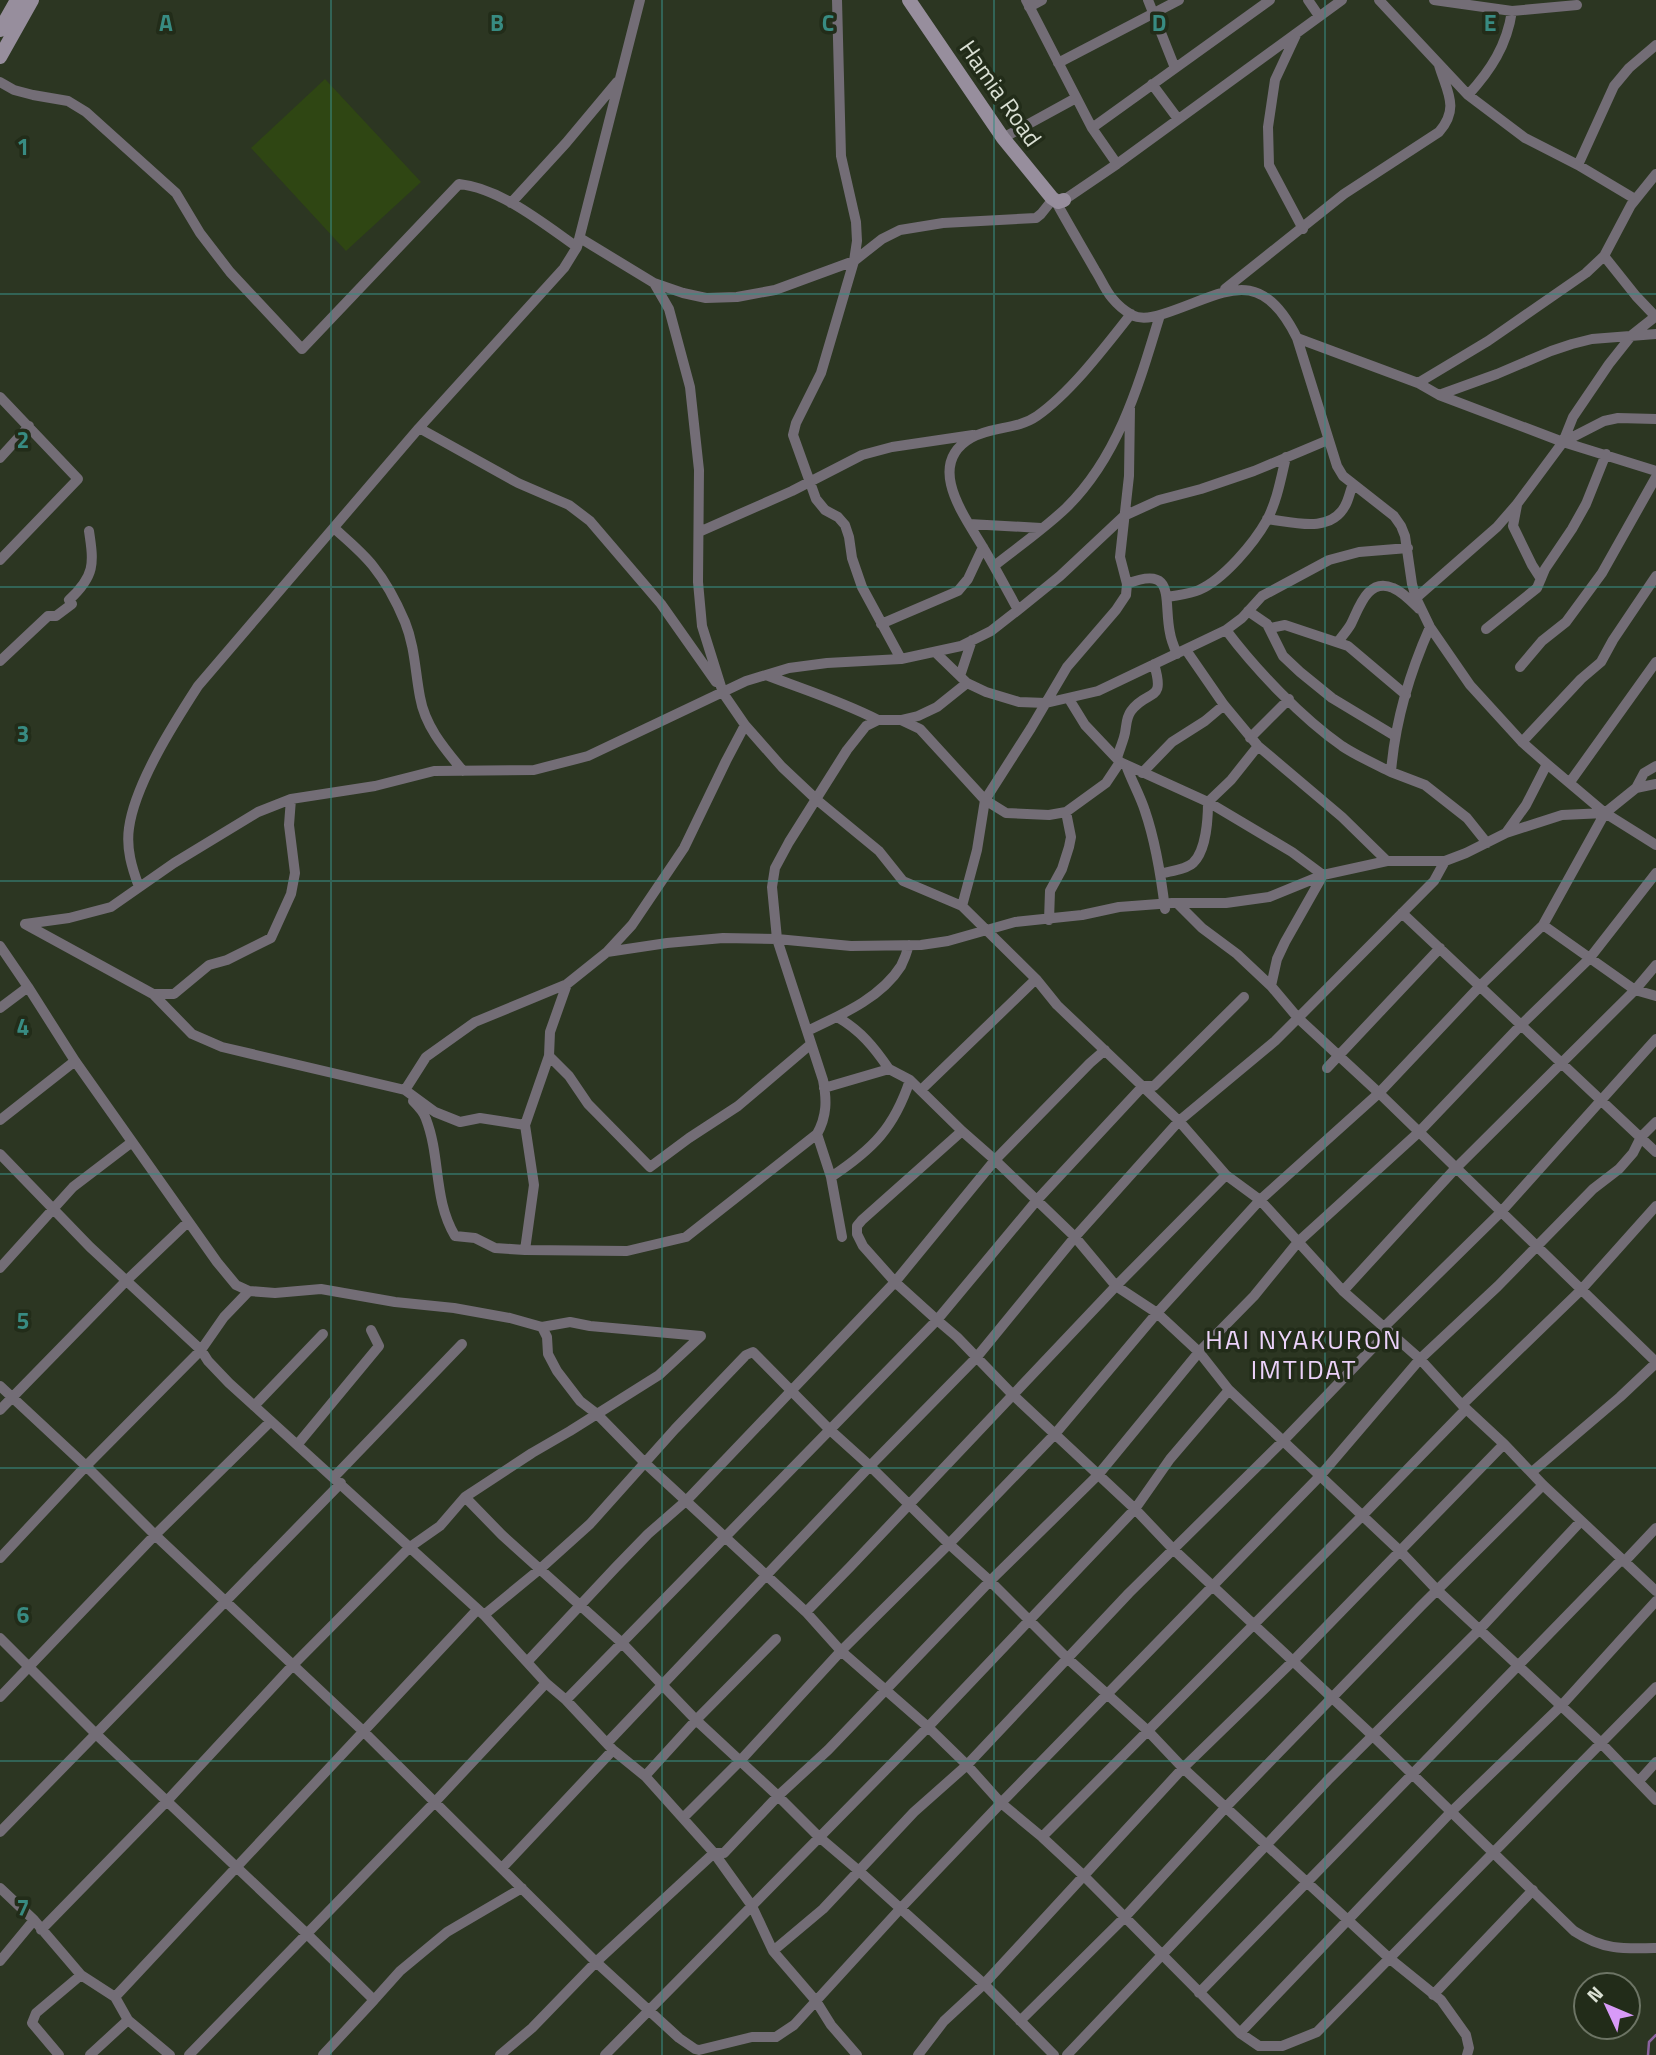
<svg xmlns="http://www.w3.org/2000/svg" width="1656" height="2055" viewBox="0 0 1656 2055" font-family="'Titillium Web',sans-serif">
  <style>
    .green { fill: #2f4613 }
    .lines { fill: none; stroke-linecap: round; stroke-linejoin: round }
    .stream { stroke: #8b639f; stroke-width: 2.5 }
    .street { stroke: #736d76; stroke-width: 10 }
    .secondary { stroke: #978e9d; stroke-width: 14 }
    .grid { fill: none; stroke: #388b82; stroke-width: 2; stroke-opacity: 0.55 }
    .labels { text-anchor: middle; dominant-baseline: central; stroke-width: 7; stroke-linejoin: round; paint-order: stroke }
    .street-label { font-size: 24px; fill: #dae0d4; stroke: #222c19 }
    .neighbourhood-label { font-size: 26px; letter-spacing: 2px; fill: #ecd2fa; stroke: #222c19 }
    .grid-label { font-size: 23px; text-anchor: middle; font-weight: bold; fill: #388b82; stroke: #222c19; stroke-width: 7; stroke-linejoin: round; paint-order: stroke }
  </style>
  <rect width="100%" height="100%" fill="#2c3622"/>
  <path class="green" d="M325,79L421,182L346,251L251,148Z"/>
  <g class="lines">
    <path class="stream" d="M1648,2055L1649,2042L1656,2035"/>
    <path class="street" d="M837,0L841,156L856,222L857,241L854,261L821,373L796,423L793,435L816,499L825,510L838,517L845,525L849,537L852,558L862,587L901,659
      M1026,0L1092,128L1117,164
      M1148,0L1175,68
      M1308,0L1319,16
      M1379,0L1468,95L1525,138L1578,165L1635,199
      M1434,0L1512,11L1577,5
      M1029,7L1042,0
      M1296,35L1275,80L1268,127L1269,165L1303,229
      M1058,63L1179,0
      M0,82L14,90L33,95L68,101L86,112L176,193L200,233L230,272L302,349L459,184C500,188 544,224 577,247
      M1152,84L1178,119
      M1468,95C1491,70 1507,45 1512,11
      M1092,128L1270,0
      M1003,138L1076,98
      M1578,165L1614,86L1629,68L1656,45
      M1055,200C1068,224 1082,247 1095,270C1101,279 1105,290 1112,298C1116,303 1125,311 1132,315C1141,320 1154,317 1163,314C1223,295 1259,261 1297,338L1418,383L1439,395L1563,442L1656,471
      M1064,200L1117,164L1342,0
      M511,203L566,143L617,82
      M580,238L654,283L669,309L690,387L699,470L698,582L702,626L723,693L745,725L782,767L817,800L879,851L903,881L962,906L1036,979L1057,1005L1179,1121L1226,1175L1260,1200L1343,1291L1420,1359L1462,1405L1504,1444L1543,1485L1656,1591
      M1604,256L1636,296L1655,316
      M654,283L683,293L706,298L737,297L775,290L854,261L882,239L900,230L943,223L1036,218L1041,214L1053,199
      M1225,289L1344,194L1439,132C1460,108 1447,92 1439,65
      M1297,338L1337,466L1343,476L1394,516L1401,526L1405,536L1412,584L1416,598L1430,627L1470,685L1522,742L1547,764L1605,813L1656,845
      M1418,383L1488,341L1586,273L1604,256L1631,205L1656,174
      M1439,395L1497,374L1551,351L1572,344L1592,339L1656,334
      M0,397L78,479L0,560
      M419,428L518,483L569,505L590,521L661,604L716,682
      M1563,442L1604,421L1618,418L1656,419
      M0,458L29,426
      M1517,505L1513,526L1532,565L1541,579
      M1267,519C1293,522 1330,534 1345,506C1349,499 1350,491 1353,484
      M969,524L1041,528
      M334,528C347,540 362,552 373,566C386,582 397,603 405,622C415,647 415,671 420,697C425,726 444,748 463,771
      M699,532L792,491L862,455L892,447L973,435
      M994,566C1018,547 1044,529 1066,508C1119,456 1139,384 1160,315
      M1127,584C1177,564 1163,601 1170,633C1171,640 1174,647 1177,654
      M1168,597C1178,595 1190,594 1199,590C1224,579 1254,543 1267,520C1277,501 1281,478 1286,457
      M1416,598L1497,527L1517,504L1563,442L1573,417L1609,364L1632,335L1656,316
      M1018,610C1007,590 996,569 984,549C966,518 924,465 971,438C992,426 1017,430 1037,416C1071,392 1105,347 1131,314
      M1248,611L1267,624L1283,656L1300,672L1332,698L1395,736
      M881,624L958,591L968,579L983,547
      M1270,628L1285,625L1348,646L1406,695
      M1486,629L1537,588L1545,569L1572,529L1586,504L1606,454
      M1226,630C1256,670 1302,718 1342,746C1357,756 1375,764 1391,772C1395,722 1410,672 1430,627
      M1338,642C1342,636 1347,631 1351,624C1359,608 1368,577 1393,588C1403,592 1412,602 1419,609
      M1186,650L1224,705L1258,746L1342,817L1387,861
      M935,652L967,683L986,692L1019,702L1046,703L1098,691L1226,630L1242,618L1262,596L1329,560L1359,552L1408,548
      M0,661L48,616H56L72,604L69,600C95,576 94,564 89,531
      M1520,667L1542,641L1566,622L1602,573L1656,477
      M766,675C805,690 841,701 878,720
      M960,676L972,640
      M1069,699L1085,725L1120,762L1208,802L1292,852L1323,875L1285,942L1277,959L1271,986
      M901,720L920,729L985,800L1006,813L1049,815L1066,812L1106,783L1120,762
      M1250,738L1289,699
      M1522,742L1581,679L1601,662L1613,640L1656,576
      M1117,758C1119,751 1122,744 1124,737C1127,728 1125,719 1131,711C1148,688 1166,704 1154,664
      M1126,765C1131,780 1140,795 1145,811C1156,843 1161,876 1165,909
      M1391,772L1425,785L1467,818L1487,843
      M1142,773L1172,742L1205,721L1224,705
      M1570,782L1656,662
      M1656,784L1636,788L1605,813L1543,925L1635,990L1656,996
      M1636,788L1644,773L1656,766
      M1506,833L1562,815L1605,813
      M1160,874C1170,871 1185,870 1193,863C1206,851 1208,819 1208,802L1231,780L1258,746
      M139,887C132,868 126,849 129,828C135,784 174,723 198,686L419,428L564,268L577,247L640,0
      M1177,903L1202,928L1237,954L1271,986L1298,1018L1379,1093L1656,1362
      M962,906L977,850L985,800L1031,728L1067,667L1116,610L1126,595L1127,584L1120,557L1129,476L1130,408
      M1402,913L1656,1152
      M1049,920L1050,891L1062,869L1069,847L1071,837L1066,812
      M25,924L69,918L111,907L174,863L258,812L291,799L375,786L434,771L534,770L588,756L746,681L789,668L827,663L901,659L961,646L991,631L1018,610L1060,576L1124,516L1159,500L1201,489L1254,471L1328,440
      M25,924L153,994L192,1034L222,1047L405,1090L426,1057L475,1022L567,984L607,952L632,925L684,848L726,761L745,725
      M0,946L28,987L75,1061L217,1262L236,1285L249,1291L275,1293L321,1289L395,1302L454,1308L510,1318L542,1327L570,1322L590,1326L701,1336
      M607,952L667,943L723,938L777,939L851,946L921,945L948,941L1015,922L1082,915L1119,907L1172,903H1226L1269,897L1323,875L1387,861H1445L1466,853L1506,833L1526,805L1547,764
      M153,994H174L209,965L227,960L271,938L291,894L295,873L289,825L291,799
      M0,1008L28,987
      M837,1017C860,1030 874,1047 889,1069
      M807,1031C841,1015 881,998 901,966C904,960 907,952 909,945
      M549,1056L569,1076L588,1104L650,1167L689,1138L738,1106L811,1044
      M1327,1068L1440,948
      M824,1088L889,1069L910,1080L962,1131L995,1160L1075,1237L1116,1286L1157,1313L1199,1352L1229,1390L1401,1552L1438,1591L1600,1742L1656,1800
      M405,1090L435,1112L460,1122L480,1118L525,1125L534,1185L525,1250L627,1251L686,1237L817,1134C827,1116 827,1100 823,1080L777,939L772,887L775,868L789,842L847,750L866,726L878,720H901L918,716L937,707L967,683
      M921,1090L1036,979
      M413,1101C418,1106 424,1112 426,1119C441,1158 433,1199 455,1236L475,1238L495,1248L525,1250
      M0,1120L75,1061
      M525,1125L549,1056L550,1032L567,984
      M962,1131L862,1220L857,1226V1234L863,1246L895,1282L937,1320L957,1337L1013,1395L1135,1509L1173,1549L1373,1736L1574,1931C1603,1950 1623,1949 1656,1948
      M817,1134L831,1177L842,1237
      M0,1154L90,1247L201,1350L208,1361L229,1383L484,1615L546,1683L566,1700L613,1750L645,1776L714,1853L752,1906L773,1951L816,2001L831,2025L857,2055
      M831,1177C873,1149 894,1128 910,1080
      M0,1268L73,1187L132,1142
      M1343,1291L1455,1169L1635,990L1656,965
      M542,1327L547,1337L548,1354L557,1371L580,1401L597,1414L645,1463L806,1612L841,1651L928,1727L967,1765L1001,1803L1042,1837L1084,1876L1240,2033L1259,2046H1282L1317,2032L1656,1687
      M1383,1328L1501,1212L1656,1039
      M0,1386L86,1466L155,1535L363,1731L596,1962L679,2038L695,2049L699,2050L752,2037H776L794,2025L900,1909L1001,1803L1320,1476L1420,1359L1498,1286L1593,1189L1619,1169L1633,1153L1641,1137L1656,1122
      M1462,1405L1581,1290L1656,1206
      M254,1406L323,1334
      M0,1410L126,1281L188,1222
      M297,1445L379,1346L371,1330
      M1532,1472L1620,1397L1656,1363
      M334,1477L462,1344
      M465,1497L502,1535L622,1643L696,1720L778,1796L818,1836L859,1871L984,1984L1054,2055
      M0,1558L86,1466L201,1350L224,1317L249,1291
      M1624,1562L1656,1528
      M806,1612L850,1567L1116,1286L1226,1175
      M484,1615L540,1569L590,1524L675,1429L746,1355L753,1352L829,1429L870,1466L949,1544L990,1581L1067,1658L1148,1731L1183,1768L1389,1958L1441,2000L1466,2035L1469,2048L1467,2055
      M0,1638L96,1734L307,1934L374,2000L323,2055
      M527,1662L616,1567L648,1534L687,1500L895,1282L995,1160L1090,1063L1105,1050
      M0,1697L155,1535L270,1422
      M566,1700L937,1320L1037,1200L1143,1086H1154L1244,997
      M608,1742L870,1466L976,1358L1075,1237L1179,1121L1275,1041L1298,1018L1434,881L1445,861
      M645,1776L696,1720L776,1639
      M1639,1781L1656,1762
      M684,1817L740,1761L841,1651L949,1544L1055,1434L1157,1313L1260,1200L1379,1093L1481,985L1543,925
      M0,1832L341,1483
      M1042,1837L1362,1516L1466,1409
      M503,1867L613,1750
      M0,1888L34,1920L81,1975L115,1997L128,2020L170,2055
      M41,1930L166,1802L293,1665L410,1547L440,1526L465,1497L532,1453L570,1431L659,1375L701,1336
      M773,1951L823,1909L914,1812L967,1765L1129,1593L1283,1441L1388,1332
      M0,1961L34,1920
      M1199,1993L1622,1559
      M1433,1995L1533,1890
      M115,1997L477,1610
      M374,2000L400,1971L447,1932L522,1888
      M1020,2021L1124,1918L1225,1808L1421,1606L1543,1485
      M1240,2033L1451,1812L1561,1706L1656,1601
      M59,2055L32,2023L36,2013L81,1975
      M90,2055L128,2020
      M189,2055L435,1802L546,1683
      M500,2055L532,2028L596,1962L714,1853H724L778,1796L828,1750L990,1581L1098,1475L1199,1352L1254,1296L1298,1242L1419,1132L1522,1024L1589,959L1656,873
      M605,2055L928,1727L1135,1509L1170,1459L1229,1390
      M918,2055L944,2021L984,1984L1183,1768L1293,1661L1504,1444
      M1067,2055L1328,1780L1479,1630L1581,1521"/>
    <path class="secondary" d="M909,0L1003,138L1052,198L1058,202L1064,200
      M0,30L17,0
      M0,57L32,0"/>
  </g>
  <path class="grid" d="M331,0V2055M662,0V2055M994,0V2055M1325,0V2055M0,294H1656M0,587H1656M0,881H1656M0,1174H1656M0,1468H1656M0,1761H1656"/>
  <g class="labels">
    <g class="street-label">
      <text transform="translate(1001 93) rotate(55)">Hamia Road</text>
    </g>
    <g class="neighbourhood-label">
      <text x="1304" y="1339">HAI NYAKURON<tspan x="1304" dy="30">IMTIDAT</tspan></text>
    </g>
  </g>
  <g class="grid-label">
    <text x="166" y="31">A</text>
    <text x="497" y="31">B</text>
    <text x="828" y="31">C</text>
    <text x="1159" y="31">D</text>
    <text x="1490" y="31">E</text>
    <text x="23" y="155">1</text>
    <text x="23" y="448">2</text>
    <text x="23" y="742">3</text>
    <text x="23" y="1035">4</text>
    <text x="23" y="1329">5</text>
    <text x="23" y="1623">6</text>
    <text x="23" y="1916">7</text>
  </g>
  <g transform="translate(1607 2006) rotate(314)"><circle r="33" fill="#222c19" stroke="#6c7464" stroke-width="2"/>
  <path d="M0-5L12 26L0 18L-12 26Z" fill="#d89af8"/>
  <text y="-10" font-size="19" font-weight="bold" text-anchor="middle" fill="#dae0d4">N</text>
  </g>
</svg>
